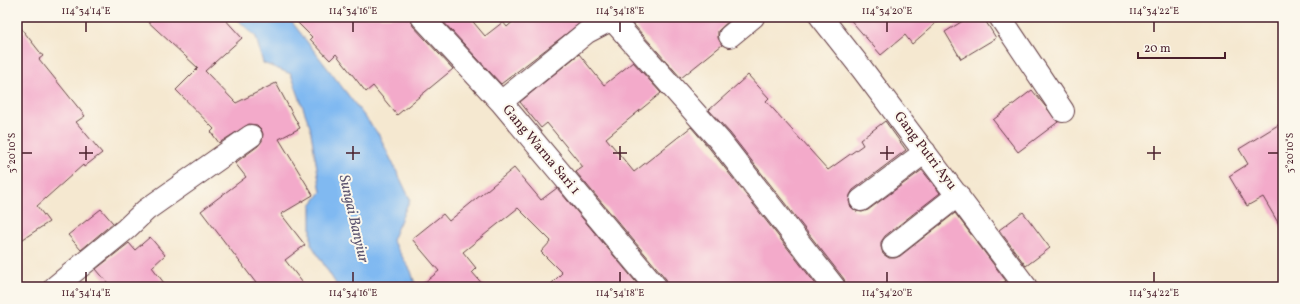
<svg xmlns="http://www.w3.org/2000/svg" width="1300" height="304" viewBox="0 0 1300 304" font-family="Vollkorn,serif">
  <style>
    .water { fill: #80b9f1; stroke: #656c8e }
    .building { fill: #f3aaca }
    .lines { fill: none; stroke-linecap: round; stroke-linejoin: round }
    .street-casing { stroke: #643d44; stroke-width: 24 }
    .street { stroke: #fff; stroke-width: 22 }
    .ticks { fill: none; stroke: #4a1f2b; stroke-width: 1.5 }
    .labels { text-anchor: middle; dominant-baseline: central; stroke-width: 4; stroke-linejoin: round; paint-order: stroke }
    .street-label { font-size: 14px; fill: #4a1f2b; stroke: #fbf7ec }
    .water-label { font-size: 15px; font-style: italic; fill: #5d5570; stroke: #fbf7ec }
    .neatline { fill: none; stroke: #4a1f2b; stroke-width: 1.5 }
    .ticks-label { font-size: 10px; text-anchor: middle; fill: #4a1f2b }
  </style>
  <rect width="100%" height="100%" fill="#fbf7ec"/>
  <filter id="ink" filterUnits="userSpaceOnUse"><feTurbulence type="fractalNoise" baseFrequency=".025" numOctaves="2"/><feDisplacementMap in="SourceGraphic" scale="8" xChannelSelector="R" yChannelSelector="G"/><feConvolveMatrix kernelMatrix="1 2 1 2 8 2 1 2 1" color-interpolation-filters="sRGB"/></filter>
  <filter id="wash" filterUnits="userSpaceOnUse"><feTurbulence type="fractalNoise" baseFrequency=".012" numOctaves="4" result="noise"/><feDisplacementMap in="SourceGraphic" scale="16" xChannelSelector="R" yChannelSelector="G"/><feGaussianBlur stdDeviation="0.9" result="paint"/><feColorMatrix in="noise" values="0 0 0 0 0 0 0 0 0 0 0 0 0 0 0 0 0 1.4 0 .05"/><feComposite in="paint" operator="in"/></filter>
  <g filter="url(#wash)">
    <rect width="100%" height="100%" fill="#f5e8d0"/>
    <path class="water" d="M235,17H288L379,135L410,199L392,240L411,271L416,287H338L311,244V205L321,192L310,127L291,74L263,63L256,37Z"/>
    <g id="blocks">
      <path class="building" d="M143,17H223L242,38L205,71L236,103L276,83L300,128L279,139L313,195L281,214L305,245L285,260L306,287H259L201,211L246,177L235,163L258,146L262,141L263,134L261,129L257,125L249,124L219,143L211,132L214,129L176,90L198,68Z
        M292,17H410L413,26L453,69L397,115L373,86L366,92L336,54L330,60L310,39L312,37Z
        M439,17H469L485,36L503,22L507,27L518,17H588L501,84Z
        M627,17H733L718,31V38L722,45L681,78Z
        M848,17H943L912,44L905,35L881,55Z
        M969,17H983L996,38L961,59L945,32Z
        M17,23L43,56L39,59L85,116L76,122L102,153L84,167L83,165L37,206L49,222L17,243Z
        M579,54L604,85L633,62L661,93L606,138L634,172L691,127L710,149L818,287H668L666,279L576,172L583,167L547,123L541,128L520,102Z
        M748,75L769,98L766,101L828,170L863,145L860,140L885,121L906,150L853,190L850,195L849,201L851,207L856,211L862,212L868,210L922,170L940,193L885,236L881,242V247L883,254L889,258H895L900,256L955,213L1006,281L998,287H846L844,279L730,133L709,110Z
        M1032,90L1058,122L1018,152L993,120Z
        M1283,122V231L1263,197L1247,206L1229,176L1248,164L1239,149Z
        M514,168L541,200L557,188L640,287H548L562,273L541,252L551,241L518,208L463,252L476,268L472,272L485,287H419L439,271L412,239L443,214L449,221Z
        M101,209L113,223L81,250L68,235Z
        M1023,212L1050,248L1026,266L999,230Z
        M150,237L165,255L152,267L167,287H111L96,269L129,243L135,250Z"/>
    </g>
  </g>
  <g filter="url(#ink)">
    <use href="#blocks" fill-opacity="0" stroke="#643d44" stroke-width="1"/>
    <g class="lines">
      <g class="street-casing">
        <path id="street" d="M422,17L501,102L656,287
          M610,17L720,141L834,287
          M821,17L862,69L1026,287
          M1000,17L1063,111
          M730,36L753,17
          M501,102L587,32L612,19
          M861,200L925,152
          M893,246L958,195
          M55,287L126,229L146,210L251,136"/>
      </g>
      <use href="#street" class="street"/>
    </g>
  </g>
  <path class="ticks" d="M86,22V32M353,22V32M620,22V32M887,22V32M1154,22V32M86,146V160M353,146V160M620,146V160M887,146V160M1154,146V160M22,153H32M79,153H93M346,153H360M613,153H627M880,153H894M1147,153H1161M1268,153H1278M86,272V282M353,272V282M620,272V282M887,272V282M1154,272V282"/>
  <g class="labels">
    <g class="street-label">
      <text transform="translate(541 150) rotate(50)">Gang Warna Sari 1</text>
      <text transform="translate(925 151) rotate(53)">Gang Putri Ayu</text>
    </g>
    <g class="water-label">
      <text transform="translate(353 219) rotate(77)">Sungai Banyiur</text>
    </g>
  </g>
  <rect width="1300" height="304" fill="none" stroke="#fbf7ec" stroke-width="44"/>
  <path d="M1138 52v6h87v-6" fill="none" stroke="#4a1f2b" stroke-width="2"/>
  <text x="1144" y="52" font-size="12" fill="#4a1f2b" stroke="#fbf7ec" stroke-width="3" paint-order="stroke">20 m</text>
  <rect x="22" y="22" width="1256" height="260" class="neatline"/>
  <g class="ticks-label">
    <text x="86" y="14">114°34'14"E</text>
    <text x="353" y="14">114°34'16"E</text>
    <text x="620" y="14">114°34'18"E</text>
    <text x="887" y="14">114°34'20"E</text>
    <text x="1154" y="14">114°34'22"E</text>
    <text transform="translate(11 153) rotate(-90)" y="4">3°20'10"S</text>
    <text transform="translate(1289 153) rotate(-90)" y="4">3°20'10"S</text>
    <text x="86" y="296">114°34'14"E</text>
    <text x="353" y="296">114°34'16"E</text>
    <text x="620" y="296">114°34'18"E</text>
    <text x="887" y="296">114°34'20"E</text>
    <text x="1154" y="296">114°34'22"E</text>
  </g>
</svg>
